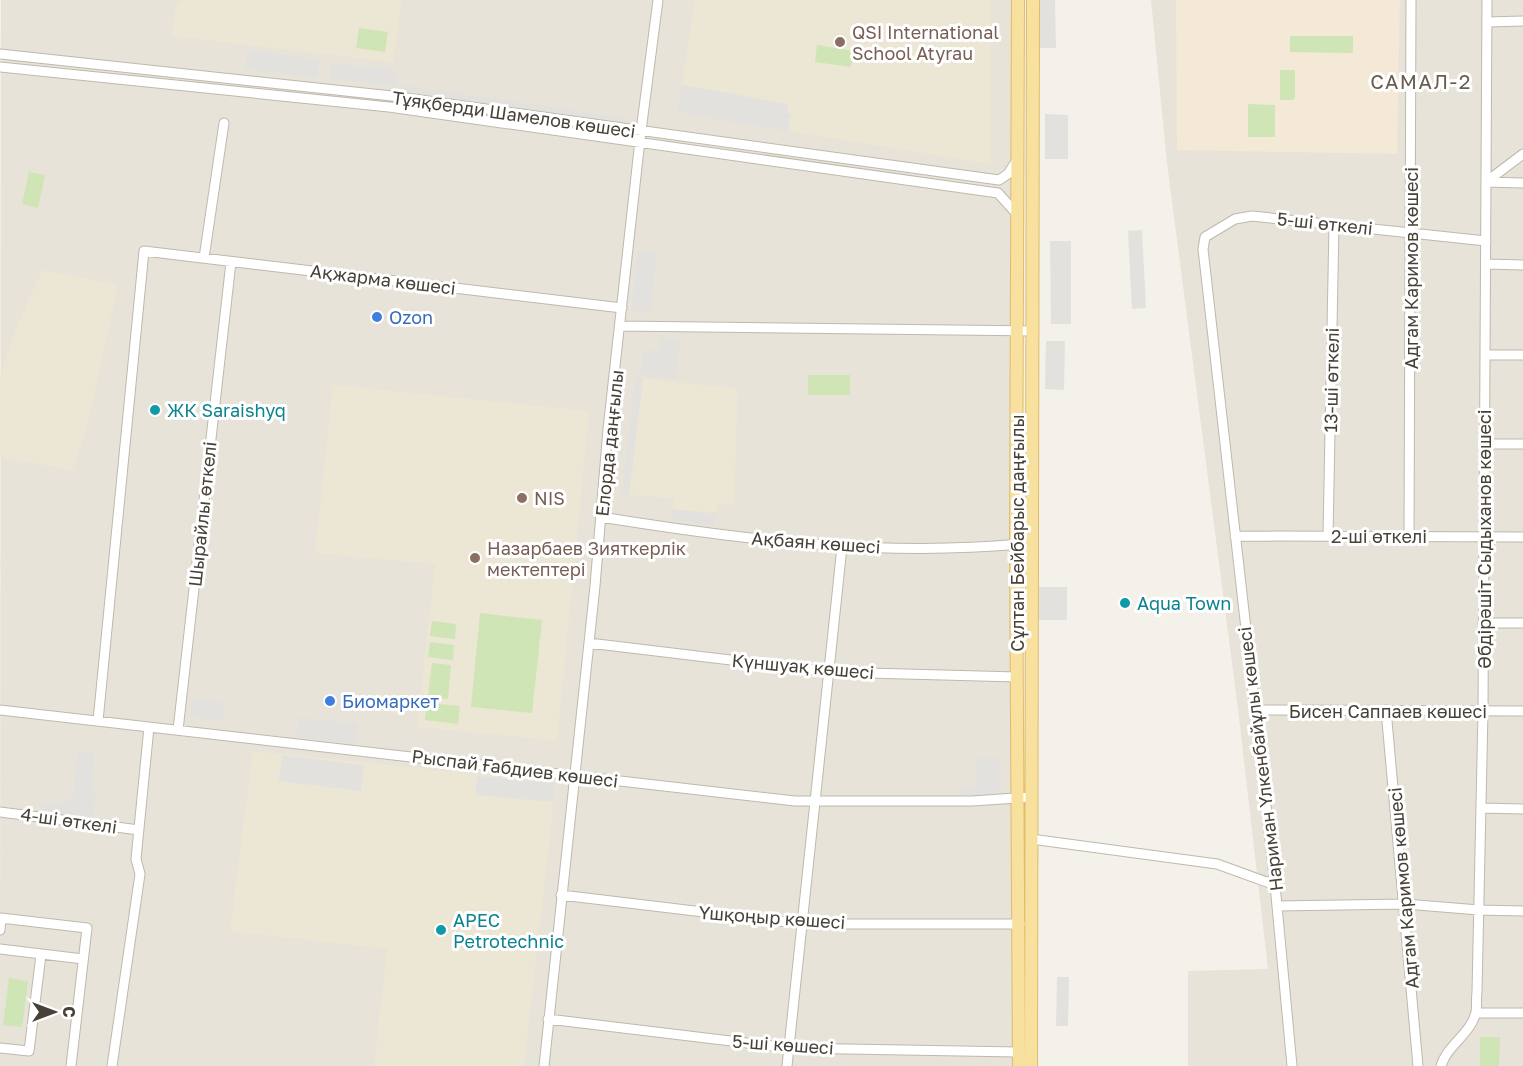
<svg xmlns="http://www.w3.org/2000/svg" width="1523" height="1066" viewBox="0 0 1523 1066" font-family="'Golos Text',sans-serif">
  <style>
    .residential { fill: #e7e3d8 }
    .commercial { fill: #f4e8d6 }
    .education { fill: #ece6d4 }
    .green { fill: #cfe5b5 }
    .parking { fill: #e3e1de }
    .lines { fill: none; stroke-linecap: round; stroke-linejoin: round }
    .minor-casing { stroke: #bfb9ac; stroke-width: 11 }
    .major-casing { stroke: #ddbd6e; stroke-width: 14 }
    .minor { stroke: #fff; stroke-width: 9 }
    .major { stroke: #f8e09e; stroke-width: 12 }
    .education-dot { fill: #8d6e63; stroke: #fff; stroke-width: 2 }
    .shop-dot { fill: #3f7fe0; stroke: #fff; stroke-width: 2 }
    .culture-dot { fill: #0f9aa8; stroke: #fff; stroke-width: 2 }
    .labels { text-anchor: middle; dominant-baseline: central; stroke-width: 6; stroke-linejoin: round; paint-order: stroke }
    .education-label { font-size: 18px; fill: #785e54; stroke: #fff; text-anchor: start }
    .street-label { font-size: 18px; fill: #474138; stroke: #fff }
    .shop-label { font-size: 18px; fill: #366cbe; stroke: #fff; text-anchor: start }
    .culture-label { font-size: 18px; fill: #0d838f; stroke: #fff; text-anchor: start }
    .neighbourhood-label { font-size: 20px; letter-spacing: 1.5px; fill: #695f50; stroke: #fff }
  </style>
  <rect width="100%" height="100%" fill="#f4f1ea"/>
  <path class="residential" d="M1,0H1018L1014,1066H0Z
    M1151,0H1523V1066H1188V971L1268,969L1238,709L1167,163Z"/>
  <path class="commercial" d="M1176,0H1400L1397,154L1177,150Z"/>
  <path class="education" d="M182,0H402L393,62L172,36L175,9Z
    M695,0H991V164L788,131L791,114L787,113L788,104L682,85Z
    M42,270L118,285L87,428L72,470L0,457V377L12,338Z
    M643,378L738,389L734,505L717,504L716,513L673,509V498L629,495Z
    M333,385L589,411L557,741L417,727L435,564L315,553Z
    M253,751L556,782L524,1066H374L387,949L230,931Z"/>
  <path class="green" d="M359,28L388,32L385,52L356,48Z
    M1290,36H1353V53L1290,52Z
    M817,45L854,51L851,67L815,62Z
    M1280,70H1295V98L1292,100H1280Z
    M1248,104L1275,105V137H1248Z
    M29,172L45,175L38,208L22,204Z
    M808,375H850V395H808Z
    M480,613L542,620L532,713L471,707Z
    M432,621L456,624L455,639L430,636Z
    M430,642L454,645L453,660L428,657Z
    M432,663L451,665L448,699L428,697Z
    M427,703L460,706L458,724L425,720Z
    M9,978L28,981L22,1027L3,1025Z
    M1480,1037H1500L1499,1066H1480Z"/>
  <path class="parking" d="M1037,0H1055L1056,48H1038Z
    M248,50L320,59L317,78L245,69Z
    M331,63L396,70L395,86L330,79Z
    M402,85L625,118V124L402,91Z
    M682,85L788,104L787,113L791,114L788,131L677,112Z
    M1045,114L1068,115V159H1045Z
    M1142,230L1146,308L1132,309L1128,231Z
    M1050,241H1071V324H1051Z
    M638,250L657,253L650,313L631,311Z
    M660,338L680,340L676,379L640,376L643,350L659,351Z
    M1046,341H1065L1064,390L1045,389Z
    M635,377L643,378L629,495L622,494Z
    M673,509L716,514L715,525L671,520Z
    M1036,587H1067V620H1035Z
    M192,699L225,703L223,721L190,717Z
    M299,717L357,724L355,744L296,737Z
    M78,751L95,752L91,792L96,793L93,818L40,812L42,803L64,802L73,795Z
    M282,755L364,765L361,791L279,781Z
    M975,758H1001L1000,790L993,795H959V788H975Z
    M477,776L555,783L554,802L475,795Z
    M1057,977H1069L1068,1026H1056Z"/>
  <g class="lines">
    <g class="minor-casing">
      <path id="minor" d="M1487,22L1523,21
        M0,54L392,96L999,180L1008,174L1017,160
        M0,67L389,107L998,193L1016,213
        M1486,182L1523,154
        M1486,182L1523,183
        M204,258L224,123
        M1486,264L1523,265
        M621,326L1031,331
        M1485,355H1523
        M1485,444H1523
        M601,517C743,540 888,558 1032,543
        M1235,536L1523,537
        M1328,536L1334,224
        M1409,537L1411,0
        M1483,623H1523
        M589,643L831,672L1017,677
        M0,710L795,801H972L1031,797
        M1254,710L1523,711
        M1386,710L1418,1066
        M98,721L144,251L622,308
        M178,730L231,262
        M1482,808L1523,809
        M0,812L139,830
        M1031,839L1217,864L1275,885
        M561,895L804,924H1020
        M1277,906L1405,904L1479,910L1523,911
        M0,930L1,918L87,928L71,1066
        M0,949L83,959
        M1476,1013H1523
        M548,1019L789,1048L1019,1052
        M0,1048L29,1051L41,955
        M112,1066L140,874L136,859L149,727
        M544,1066L595,586L608,429L641,131L658,0
        M787,1066L842,547
        M1292,1066L1275,885L1203,249L1205,237L1235,219L1252,216L1486,241
        M1441,1066C1447,1045 1471,1034 1476,1012C1477,1006 1476,999 1477,992L1483,711L1487,0"/>
    </g>
    <g class="major-casing">
      <path id="major" d="M1018,0L1016,545L1019,1066
        M1031,1066L1033,0"/>
    </g>
    <use href="#minor" class="minor"/>
    <use href="#major" class="major"/>
  </g>
  <g class="education-dot">
    <circle cx="840" cy="42" r="6"/>
    <circle cx="522" cy="498" r="6"/>
    <circle cx="475" cy="558" r="6"/>
  </g>
  <g class="shop-dot">
    <circle cx="377" cy="317" r="6"/>
    <circle cx="330" cy="701" r="6"/>
  </g>
  <g class="culture-dot">
    <circle cx="155" cy="410" r="6"/>
    <circle cx="1125" cy="603" r="6"/>
    <circle cx="441" cy="930" r="6"/>
  </g>
  <g class="labels">
    <g class="education-label">
      <text x="852" y="32">QSI International<tspan x="852" dy="21">School Atyrau</tspan></text>
      <text x="534" y="498">NIS</text>
      <text x="487" y="548">Назарбаев Зияткерлік<tspan x="487" dy="21">мектептері</tspan></text>
    </g>
    <g class="street-label">
      <text transform="translate(514 114) rotate(8)">Тұяқберди Шамелов көшесі</text>
      <text transform="translate(1325 223) rotate(6)">5-ші өткелі</text>
      <text transform="translate(1411 268) rotate(-90)">Адгам Каримов көшесі</text>
      <text transform="translate(383 279) rotate(7)">Ақжарма көшесі</text>
      <text transform="translate(1331 380) rotate(-89)">13-ші өткелі</text>
      <text transform="translate(609 443) rotate(-84)">Елорда даңғылы</text>
      <text transform="translate(202 514) rotate(-84)">Шырайлы өткелі</text>
      <text transform="translate(1017 533) rotate(-90)">Сұлтан Бейбарыс даңғылы</text>
      <text x="1379" y="536">2-ші өткелі</text>
      <text transform="translate(1484 539) rotate(-90)">Әбдірәшіт Сыдыханов көшесі</text>
      <text transform="translate(816 542) rotate(4)">Ақбаян көшесі</text>
      <text transform="translate(803 666) rotate(5)">Күншуақ көшесі</text>
      <text x="1388" y="711">Бисен Саппаев көшесі</text>
      <text transform="translate(1260 759) rotate(-97)">Нариман Үлкенбайұлы көшесі</text>
      <text transform="translate(515 768) rotate(7)">Рыспай Ғабдиев көшесі</text>
      <text transform="translate(69 820) rotate(8)">4-ші өткелі</text>
      <text transform="translate(1403 888) rotate(-95)">Адгам Каримов көшесі</text>
      <text transform="translate(772 917) rotate(4)">Үшқоңыр көшесі</text>
      <text transform="translate(783 1044) rotate(4)">5-ші көшесі</text>
    </g>
    <g class="shop-label">
      <text x="389" y="317">Ozon</text>
      <text x="342" y="701">Биомаркет</text>
    </g>
    <g class="culture-label">
      <text x="167" y="410">ЖК Saraishyq</text>
      <text x="1137" y="603">Aqua Town</text>
      <text x="453" y="920">APEC<tspan x="453" dy="21">Petrotechnic</tspan></text>
    </g>
    <g class="neighbourhood-label">
      <text x="1421" y="81">САМАЛ-2</text>
    </g>
  </g>
  <g transform="translate(54 1012) rotate(90)" stroke="#ffffff" stroke-width="4.5" paint-order="stroke">
  <path d="M0-4.5L10 22L0 15L-10 22Z" fill="#474138"/>
  <text y="-9" font-size="16" font-weight="bold" text-anchor="middle" fill="#474138">С</text>
  </g>
</svg>
